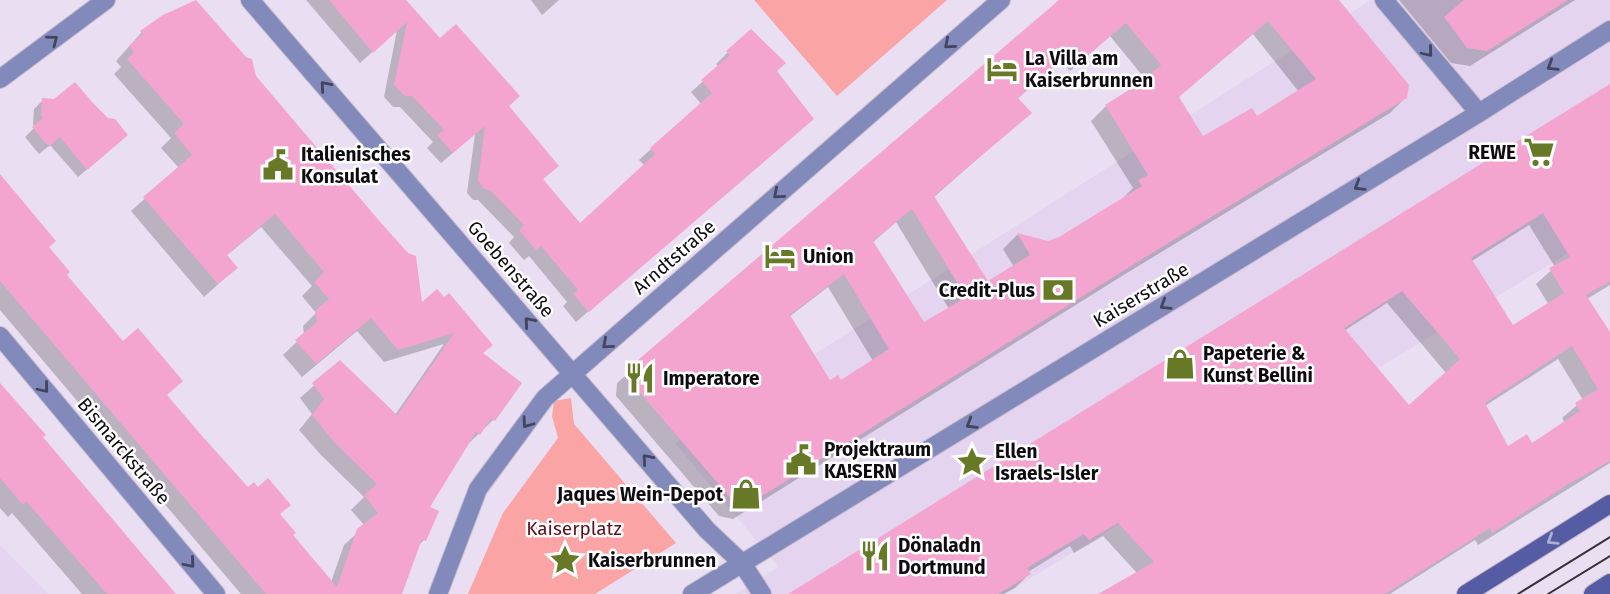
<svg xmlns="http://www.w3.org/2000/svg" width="1610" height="594" viewBox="0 0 1610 594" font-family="'Fira Sans',sans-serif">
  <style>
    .built { fill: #e4d4ef }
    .green { fill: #faa4a5 }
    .shadow { fill: #0003; fill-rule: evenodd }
    .building { fill: #f3a5d0; fill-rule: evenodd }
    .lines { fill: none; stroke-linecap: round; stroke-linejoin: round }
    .minor-casing { stroke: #c6bcce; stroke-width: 20 }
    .secondary-casing { stroke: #c6bcce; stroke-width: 20 }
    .minor { stroke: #8289bb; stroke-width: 18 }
    .secondary { stroke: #565ca4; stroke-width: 18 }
    .tram { stroke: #353039; stroke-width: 2 }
    .oneway { stroke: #43445d }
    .oneway2 { stroke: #aaaed2 }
    .labels { text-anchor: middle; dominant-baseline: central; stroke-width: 5; stroke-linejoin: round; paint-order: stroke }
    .poi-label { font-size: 19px; font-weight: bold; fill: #0f0b11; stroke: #fff; text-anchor: start }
    .street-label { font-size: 19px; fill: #0f0b11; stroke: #fff }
    .park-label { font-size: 19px; fill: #5c0f1a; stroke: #fff }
  </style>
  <rect width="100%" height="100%" fill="#e9def2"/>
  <path class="built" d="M1371,0H1610V228L1004,594H736L779,567L675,443Z
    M0,545L48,594H0Z"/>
  <path class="green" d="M754,0H947L837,96Z
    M571,398L574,424L676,543L595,594H468L503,513L558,438L552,416L554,401Z"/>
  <path class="shadow" d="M306,0H404L440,41L507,106L557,166L542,180L580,225L645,166L639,160L651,149L702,105L691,92L719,67L716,64L728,52L775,71L800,130L576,322L563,306L567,302L529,256L524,260L509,243L514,237L478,200H473L467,193L475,134L441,163L427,148L433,142L400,107H393L384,97L397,30L360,63Z
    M531,0H559L542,15Z
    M1060,0H1337L1405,98L1390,113L1122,276L733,519L719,516L616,396L617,383ZM1253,34L1299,92L1257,118L1203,138L1177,98ZM1110,36L1146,80L1106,106L1091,121L1133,188L1124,197L1125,198L1060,239L1048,243L1017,235L1003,249L1014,267L987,284L933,198L1029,113L1017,99L1061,61L1070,71ZM896,222L949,309L923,325L872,243ZM828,287L873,361L840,382L830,383L789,317Z
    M1399,0H1575L1470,66L1451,63Z
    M142,32L254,77L421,305L481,354L493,420L464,448L428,508L424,540L417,547L400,594H241L0,310V196L47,248L65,275L166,396L248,490L278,515L291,535L331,582L344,545L365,526L351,510L364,497L321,455L299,430L312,414L300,398L340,362L395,415L444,344L384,362L357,331L302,377L283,355L304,335L303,326L316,313L302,296L312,286L261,227L226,256L236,268L204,297L131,211L179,168L161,148L171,138L114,74L121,67L116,61Z
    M1610,86V285L1587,299L1610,335V463L1478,545L1475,540L1390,594H1108L1137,573L1103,536L1074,553L1070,546L1028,572L1029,574L1015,588L1004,594H797ZM1529,225L1555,267L1536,284L1549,305L1512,327L1472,261ZM1387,303L1446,373L1409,407L1344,331ZM1558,359L1583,400L1562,418L1565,423L1531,445L1508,448L1485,406Z
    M43,100L117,144L78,177L50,145L39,154L25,137L35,127L33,125L34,109Z
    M0,386L41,437L174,594H82L12,513L8,517L0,508Z"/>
  <path class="building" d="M196,0L246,57L252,59L256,76L382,224L408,253L416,256L422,302L437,289L444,297L449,293L493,345L483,353L522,383L495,421L491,419L480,435L476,432L430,507L439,511L426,541L422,539L402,594H266L0,281V174L56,241L49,247L70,272L67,275L123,341L138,328L183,381L167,395L203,437L248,487L254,482L258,487L268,478L291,505L280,514L296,533L293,535L337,587L357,529L378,513L364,495L377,484L334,442L312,415L324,399L312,383L340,360L397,415L454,333L398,350L371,318L316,364L295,340L317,322L315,311L329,299L314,282L324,272L275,214L227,255L238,268L218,284L143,197L192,155L174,133L184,124L127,59L134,52L129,46L143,34L140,31L163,15Z
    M329,0H406L440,38L456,24L520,96L509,106L559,166L543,179L580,223L655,154L650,148L712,93L701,80L730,55L726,51L751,29L786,63L777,71L814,119L589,312L573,294L578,290L541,246L536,250L519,230L524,225L490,190L484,189L478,181L485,126L453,153L437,135L444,130L412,96H405L394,85L407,22L373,53Z
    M1059,0H1339L1409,85L1407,98L1139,261L749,504L734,502L630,381L631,366ZM1268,21L1316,79L1257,116L1252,108L1203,136L1179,97ZM1126,23L1161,65L1137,85L1105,105L1148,175L1138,180L1142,186L1059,237L1048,241L1017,233L1030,255L988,281L934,196L1032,113L1018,98L1076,47L1086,57ZM912,209L966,297L924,322L873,241ZM844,274L889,349L841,380L838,375L830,380L790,315Z
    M1464,0H1568L1487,51L1467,48L1444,17Z
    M75,82L93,103L108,118L115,119L128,135L87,170L60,137L49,147L32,127L43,118L41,115L42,98L54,99Z
    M1610,84V281L1586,295L1610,332V461L1570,483L1492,533L1490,528L1385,594H1098L1154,562L1118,523L1089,540L1084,534L1027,568L1031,574L998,594H788ZM1543,213L1570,257L1549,268L1564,293L1513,325L1471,258ZM1402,291L1460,359L1409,405L1344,328ZM1572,346L1598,389L1575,403L1580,411L1532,443L1527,434L1508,446L1485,403Z
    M0,383L46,435L43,437L176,594H107L26,501L23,505L0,478Z"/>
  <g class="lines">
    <g class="minor-casing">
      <path id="minor" d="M250,0L707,530L742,563L762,594
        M1384,0L1479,113
        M0,79L106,0
        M0,336L216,594
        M438,594L478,489L545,398L1001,0
        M692,594L1479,113L1610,30"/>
    </g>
    <g class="secondary-casing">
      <path id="secondary" d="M1466,594L1610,504
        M1593,594L1610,583"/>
    </g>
    <use href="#minor" class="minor"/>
    <use href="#secondary" class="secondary"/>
    <path class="tram" d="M1518,594L1610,537
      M1548,594L1610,556"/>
  </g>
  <defs><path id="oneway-chevron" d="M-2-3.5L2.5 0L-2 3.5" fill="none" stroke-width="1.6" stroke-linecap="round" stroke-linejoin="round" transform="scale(1.75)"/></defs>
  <g class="oneway">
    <use href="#oneway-chevron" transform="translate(53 40) rotate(-37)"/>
    <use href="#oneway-chevron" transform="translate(949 44) rotate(139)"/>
    <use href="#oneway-chevron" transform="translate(1428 52) rotate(50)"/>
    <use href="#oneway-chevron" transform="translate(1552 66) rotate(148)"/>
    <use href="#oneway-chevron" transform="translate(325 86) rotate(-131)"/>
    <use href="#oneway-chevron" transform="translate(1359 186) rotate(149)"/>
    <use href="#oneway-chevron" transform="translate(778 194) rotate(139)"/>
    <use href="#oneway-chevron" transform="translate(1165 305) rotate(148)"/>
    <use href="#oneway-chevron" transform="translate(529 322) rotate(-131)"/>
    <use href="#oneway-chevron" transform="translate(607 344) rotate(139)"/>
    <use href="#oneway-chevron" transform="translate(44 388) rotate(50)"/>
    <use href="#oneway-chevron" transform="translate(527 423) rotate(126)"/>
    <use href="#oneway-chevron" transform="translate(971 424) rotate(149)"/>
    <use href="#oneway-chevron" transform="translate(647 459) rotate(-131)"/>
    <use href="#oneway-chevron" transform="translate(190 563) rotate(50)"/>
  </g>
  <use class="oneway2" href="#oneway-chevron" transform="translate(1552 540) rotate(148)"/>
  <defs>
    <g id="hotel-bare" transform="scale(2.415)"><path d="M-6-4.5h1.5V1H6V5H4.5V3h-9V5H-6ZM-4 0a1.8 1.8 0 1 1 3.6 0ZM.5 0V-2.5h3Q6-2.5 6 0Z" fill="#677826" stroke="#fff" stroke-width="2.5" paint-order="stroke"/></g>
    <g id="supermarket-bare" transform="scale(2.415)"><path d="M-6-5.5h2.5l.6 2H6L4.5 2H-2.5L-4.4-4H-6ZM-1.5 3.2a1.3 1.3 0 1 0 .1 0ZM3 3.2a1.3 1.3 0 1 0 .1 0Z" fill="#677826" stroke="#fff" stroke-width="2.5" paint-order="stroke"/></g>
    <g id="civic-bare" transform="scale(2.415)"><path d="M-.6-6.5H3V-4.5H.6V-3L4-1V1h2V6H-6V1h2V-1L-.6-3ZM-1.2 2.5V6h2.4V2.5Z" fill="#677826" stroke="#fff" stroke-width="2.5" paint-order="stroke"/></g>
    <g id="bank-bare" transform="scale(2.415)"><path d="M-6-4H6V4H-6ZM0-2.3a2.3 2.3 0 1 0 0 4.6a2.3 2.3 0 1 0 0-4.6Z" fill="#677826" stroke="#fff" stroke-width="2.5" paint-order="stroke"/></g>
    <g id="shop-bare" transform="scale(2.415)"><path d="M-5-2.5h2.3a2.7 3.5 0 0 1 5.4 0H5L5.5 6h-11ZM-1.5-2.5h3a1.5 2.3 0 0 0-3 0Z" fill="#677826" stroke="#fff" stroke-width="2.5" paint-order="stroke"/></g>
    <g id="restaurant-bare" transform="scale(2.415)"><path d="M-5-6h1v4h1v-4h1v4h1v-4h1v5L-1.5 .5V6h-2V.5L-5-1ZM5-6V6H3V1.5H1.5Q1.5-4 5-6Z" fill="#677826" stroke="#fff" stroke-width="2.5" paint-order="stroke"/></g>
    <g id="sight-bare" transform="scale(2.415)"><path d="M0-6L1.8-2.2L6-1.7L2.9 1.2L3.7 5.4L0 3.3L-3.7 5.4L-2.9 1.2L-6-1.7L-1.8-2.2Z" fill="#677826" stroke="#fff" stroke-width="2.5" paint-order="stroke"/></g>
  </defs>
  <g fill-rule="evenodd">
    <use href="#hotel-bare" x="1002" y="69"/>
    <use href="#supermarket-bare" x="1539" y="152"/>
    <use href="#civic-bare" x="278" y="165"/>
    <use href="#hotel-bare" x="780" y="256"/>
    <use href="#bank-bare" x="1058" y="290"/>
    <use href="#shop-bare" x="1180" y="364"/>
    <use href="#restaurant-bare" x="640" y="378"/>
    <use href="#civic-bare" x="801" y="460"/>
    <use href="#sight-bare" x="972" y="462"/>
    <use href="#shop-bare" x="746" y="494"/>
    <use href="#restaurant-bare" x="875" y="556"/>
    <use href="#sight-bare" x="565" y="560"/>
  </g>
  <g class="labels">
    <g class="poi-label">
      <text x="1025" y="58">La Villa am<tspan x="1025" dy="22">Kaiserbrunnen</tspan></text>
      <text x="1516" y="152" text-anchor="end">REWE</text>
      <text x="301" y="154">Italienisches<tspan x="301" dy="22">Konsulat</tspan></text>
      <text x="803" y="256">Union</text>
      <text x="1035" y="290" text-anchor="end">Credit-Plus</text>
      <text x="1203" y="353">Papeterie &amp;<tspan x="1203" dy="22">Kunst Bellini</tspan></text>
      <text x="663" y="378">Imperatore</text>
      <text x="824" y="449">Projektraum<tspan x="824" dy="22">KA!SERN</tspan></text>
      <text x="995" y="451">Ellen<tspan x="995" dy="22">Israels-Isler</tspan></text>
      <text x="723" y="494" text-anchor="end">Jaques Wein-Depot</text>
      <text x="898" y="545">Dönaladn<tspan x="898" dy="22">Dortmund</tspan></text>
      <text x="588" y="560">Kaiserbrunnen</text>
    </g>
    <g class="street-label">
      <text transform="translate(674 257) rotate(-41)">Arndtstraße</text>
      <text transform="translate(511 269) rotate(49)">Goebenstraße</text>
      <text transform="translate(1141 295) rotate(-31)">Kaiserstraße</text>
      <text transform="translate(124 451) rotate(50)">Bismarckstraße</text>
    </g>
    <g class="park-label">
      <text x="574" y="528">Kaiserplatz</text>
    </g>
  </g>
</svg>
